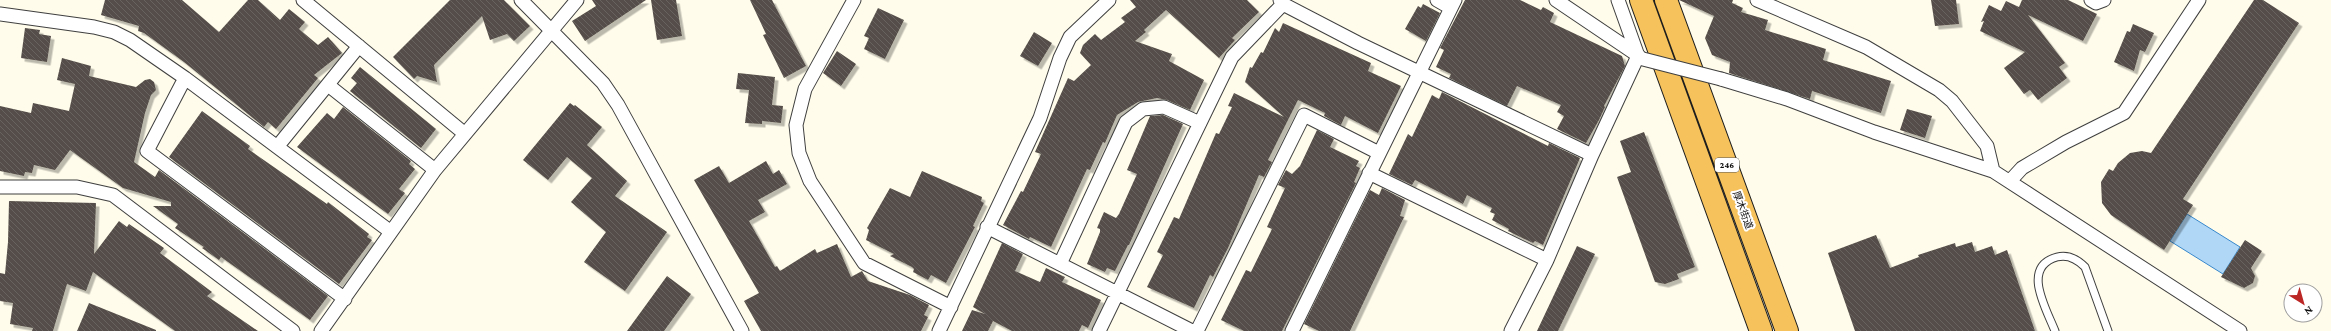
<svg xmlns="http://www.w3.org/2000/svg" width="2331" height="331" viewBox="0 0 2331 331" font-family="'Crimson Pro','Noto Sans JP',serif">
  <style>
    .water { fill: #b0d7f6; stroke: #3888cc }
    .building { fill: url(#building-back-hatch); filter: url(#shadow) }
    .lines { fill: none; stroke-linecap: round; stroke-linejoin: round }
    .service-casing { stroke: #3f3f3f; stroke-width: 9 }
    .minor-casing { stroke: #3f3f3f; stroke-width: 15 }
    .trunk-casing { stroke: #1d1d1d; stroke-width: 24 }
    .service { stroke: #fff; stroke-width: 7 }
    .minor { stroke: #fff; stroke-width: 13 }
    .trunk { stroke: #f6c25b; stroke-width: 22 }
    .minor-bridge-casing { stroke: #3f3f3f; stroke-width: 15; stroke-linecap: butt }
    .minor-bridge { stroke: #fff; stroke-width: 13 }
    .labels { text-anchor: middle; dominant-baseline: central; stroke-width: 4; stroke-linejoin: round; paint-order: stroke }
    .shield { fill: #fff; stroke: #555; stroke-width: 1 }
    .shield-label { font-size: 9px; font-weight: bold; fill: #0c0c0c }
    .street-label { font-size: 10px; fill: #0c0c0c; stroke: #fff }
  </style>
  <defs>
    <pattern id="building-back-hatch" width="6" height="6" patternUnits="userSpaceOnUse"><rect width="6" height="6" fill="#554e48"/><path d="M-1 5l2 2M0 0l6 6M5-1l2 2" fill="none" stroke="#68635e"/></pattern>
    <filter id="shadow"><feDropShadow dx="3.5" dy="3.5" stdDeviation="0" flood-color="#0004"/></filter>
  </defs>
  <rect width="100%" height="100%" fill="#fffceb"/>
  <path class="water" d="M2187,214L2240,247L2223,274L2170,241Z"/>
  <path class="building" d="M105,0H182L219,32L248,0H258L280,20L289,9L305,22L299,29L318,45L328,37L342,53L314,75L318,78L276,129L268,122L264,127L184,62L144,33L138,31L139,26L101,15Z
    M450,0H504L530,26L514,41L507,34L490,40L482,16L434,65L437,82L417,76L414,79L393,57Z
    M592,0H646L585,41L572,21L596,6Z
    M651,0H676L682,36L657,40Z
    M750,0H772L806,66L784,78L763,35L766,34Z
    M1130,0H1247L1259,12L1232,38L1235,40L1219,58L1166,10L1144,30L1146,32L1135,41L1172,54L1169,61L1204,80L1190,110L1167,100L1157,98L1138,102L1117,115L1105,143L1103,142L1090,170L1087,169L1051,247L1030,237L1029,239L1003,225L1021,191L1023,192L1041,154L1035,152L1068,78L1074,81L1091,65L1080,53L1083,45L1095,34L1101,40L1125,22L1121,18L1136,7Z
    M1465,0H1520L1541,10L1543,7L1554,13L1550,22L1622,56L1625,66L1604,106L1605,107L1599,120L1586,143L1557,129L1564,116L1557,112L1561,105L1517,86L1507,106L1449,78L1451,74L1436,67L1444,50L1440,48Z
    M1679,0H1733L1732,3L1743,8L1741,12L1768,20L1765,30L1826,49L1823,60L1891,81L1881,113L1812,91L1810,99L1729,73L1730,62L1712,55L1705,38L1714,16Z
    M1931,0H1956L1959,24L1935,26Z
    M2022,0H2068L2097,14L2083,41L2028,15L2065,63L2059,67L2067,78L2038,100L2030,90L2024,94L2004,68L2025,52L1980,31L1984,21L1981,22L1989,5L2001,11L2006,1L2019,7Z
    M2254,0H2263L2299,23L2183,199L2193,205L2164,250L2111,215L2102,203L2101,182L2109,169L2113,171L2118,163L2130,153L2142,151L2151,153Z
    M1423,4L1440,13L1426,41L1405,29L1418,6L1421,8Z
    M878,8L904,20L885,59L864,49L869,38L864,36Z
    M1283,23L1371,63L1368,71L1401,86L1378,133L1345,116L1341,125L1324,116L1325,113L1298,100L1268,160L1272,162L1264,177L1259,175L1228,248L1213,277L1210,275L1194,308L1147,287L1163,255L1157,252L1174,217L1179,219L1216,133L1219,134L1232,107L1228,106L1234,93L1284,117L1245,82L1250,67L1252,68L1261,52L1263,53L1275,28L1279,32Z
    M2133,24L2154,33L2145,52L2140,50L2134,71L2114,62L2127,31L2130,32Z
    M25,28L40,30L39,34L51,36L47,62L21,58Z
    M1034,32L1052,43L1038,66L1020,56Z
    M837,51L856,64L841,86L823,73Z
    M62,58L91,66L89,76L136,87L145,80L150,79L154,82L156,90L151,95L145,113L134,162L155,177L159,170L328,296L310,320L221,257L219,260L202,248L204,247L175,228L178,224L153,206H171V202L123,188L70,150L55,170L34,165L32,173L25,172L24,176L0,171V106L31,113L33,103L69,111L75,84L57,80Z
    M360,67L436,129L421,148L350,91L357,83L351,78Z
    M738,73L775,77L772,105L783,106L781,123L762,121V124L745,123L749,90L736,89Z
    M1442,92L1548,146L1549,143L1580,158L1543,245L1535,241L1533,243L1508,231L1509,229L1492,220L1495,214L1490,212L1492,208L1467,195L1463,204L1415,180L1412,185L1389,174L1408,134L1412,137L1432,95L1439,99Z
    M570,103L574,106L575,105L602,127L587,145L627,181L615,196L667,232L625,291L584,262L606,232L571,202L592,178L567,157L548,180L523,160Z
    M343,107L411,161L409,164L415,169L399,189L405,193L388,214L297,147L327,113L334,119Z
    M1907,109L1932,116L1925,138L1900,130Z
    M202,111L250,146L248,149L327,204L328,202L369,234L367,237L372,240L339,284L169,157Z
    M1163,115L1183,124L1129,245H1128L1115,271L1107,268L1105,272L1087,264L1100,232V229L1097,228L1104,212L1116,218L1119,214L1137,174L1127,170L1150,116Z
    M1317,130L1334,139L1330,147L1359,161L1356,166L1360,168L1354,182L1356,183L1282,331H1244L1221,320L1246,270L1251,272L1272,229L1267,227L1285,188L1278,185L1286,170L1292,174L1300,166Z
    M1644,132L1695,267L1677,274L1679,279L1665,284L1655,282L1617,177L1631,172L1620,141Z
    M766,161L773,174L779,170L787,184L758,200L765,212L749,221L775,267L777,266L780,271L815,249L817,253L837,244L851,277L862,271L868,281L910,295L929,305L924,315L928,317L921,331H761L744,301L759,293L694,180L719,166L729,183Z
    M922,171L982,197L981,201L984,203L973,226L975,227L946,283L931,275L928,280L913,272L914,269L912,267L890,256L894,254L866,240L869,230L867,228L890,188L910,197Z
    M1382,188L1405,200L1400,216L1404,217L1350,331H1319L1304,324L1370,190L1379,195Z
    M9,201L96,203L94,254L119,221L127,227L129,224L164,248L160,253L212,292L207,296L258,331H175L93,272L86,291L67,284L53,331H32L33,328L10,324L13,303L0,301V273L5,274L8,242Z
    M1876,235L1890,268L1919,257L1918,255L1955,243L1956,247L1972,242L1975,252L1992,246L1995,255L2007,250L2035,331H1855L1828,253Z
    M2245,240L2262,251L2251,268L2255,276L2253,283L2244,288L2221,277Z
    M1002,243L1023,254L1015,271L1040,282L1046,268L1065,277L1062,282L1101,300L1088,328L1082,325L1079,331H1012L993,321L988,331H962L972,310L985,314L973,307Z
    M1577,246L1595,254L1558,331H1537Z
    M667,276L691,294L664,331H627Z
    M89,303L156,330V331H77Z"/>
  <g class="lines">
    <g class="service-casing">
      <path id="service" d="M2055,331C2046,308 2021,267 2057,257C2068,254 2078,260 2085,267L2108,331"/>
    </g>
    <g class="minor-casing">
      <path id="minor" d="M303,0L465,134
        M521,0L603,83L618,105L742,331
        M854,0L805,89L796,125L799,153L810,181L864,263L951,307
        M1280,0L1283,4L1358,43L1592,155
        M1437,0L1451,8
        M1556,0L1639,56
        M1757,0L1866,47L1939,90L1952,101L1987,146L1993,171
        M2091,0L2096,3L2104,0
        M0,14L94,27L114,32L130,40L185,78L391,232
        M185,78L147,151L345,299
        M1721,79L1787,99L1874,132L1993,171L2240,331
        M328,85L435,170
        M277,147L359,46
        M1369,173L1547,260
        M2010,181L2022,168L2066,142L2124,113L2199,0
        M0,187H77L113,195L293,331
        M987,227L1192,331
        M1060,264L1126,122L1143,109L1164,107L1200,123
        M321,331L435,170L577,0
        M939,331L1040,118L1060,58L1070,37L1109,0
        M1099,331L1232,57L1283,4
        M1197,331L1304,115L1379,153
        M1292,331L1455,0
        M1511,331L1547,260L1592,155L1638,56L1618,0"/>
    </g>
    <g class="trunk-casing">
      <path id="trunk" d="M1641,0L1761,331
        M1666,0L1787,331"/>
    </g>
    <use href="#service" class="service"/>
    <use href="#minor" class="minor"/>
    <use href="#trunk" class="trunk"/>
    <g class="minor-bridge-casing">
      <path id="minor-bridge" d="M1643,59L1721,79"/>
    </g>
    <use href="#minor-bridge" class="minor-bridge"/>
  </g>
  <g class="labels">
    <rect class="shield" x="1715" y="158" width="24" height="14" rx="3"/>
    <g class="shield-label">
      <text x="1727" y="165">246</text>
    </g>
    <g class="street-label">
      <text transform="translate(1743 210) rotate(70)">厚木街道</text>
    </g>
  </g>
  <g transform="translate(2303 303) rotate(143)"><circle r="19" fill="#ffffff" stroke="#9e9e9e"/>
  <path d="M0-3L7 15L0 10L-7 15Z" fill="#bb2725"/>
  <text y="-6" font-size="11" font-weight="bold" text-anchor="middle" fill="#0c0c0c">N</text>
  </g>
</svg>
